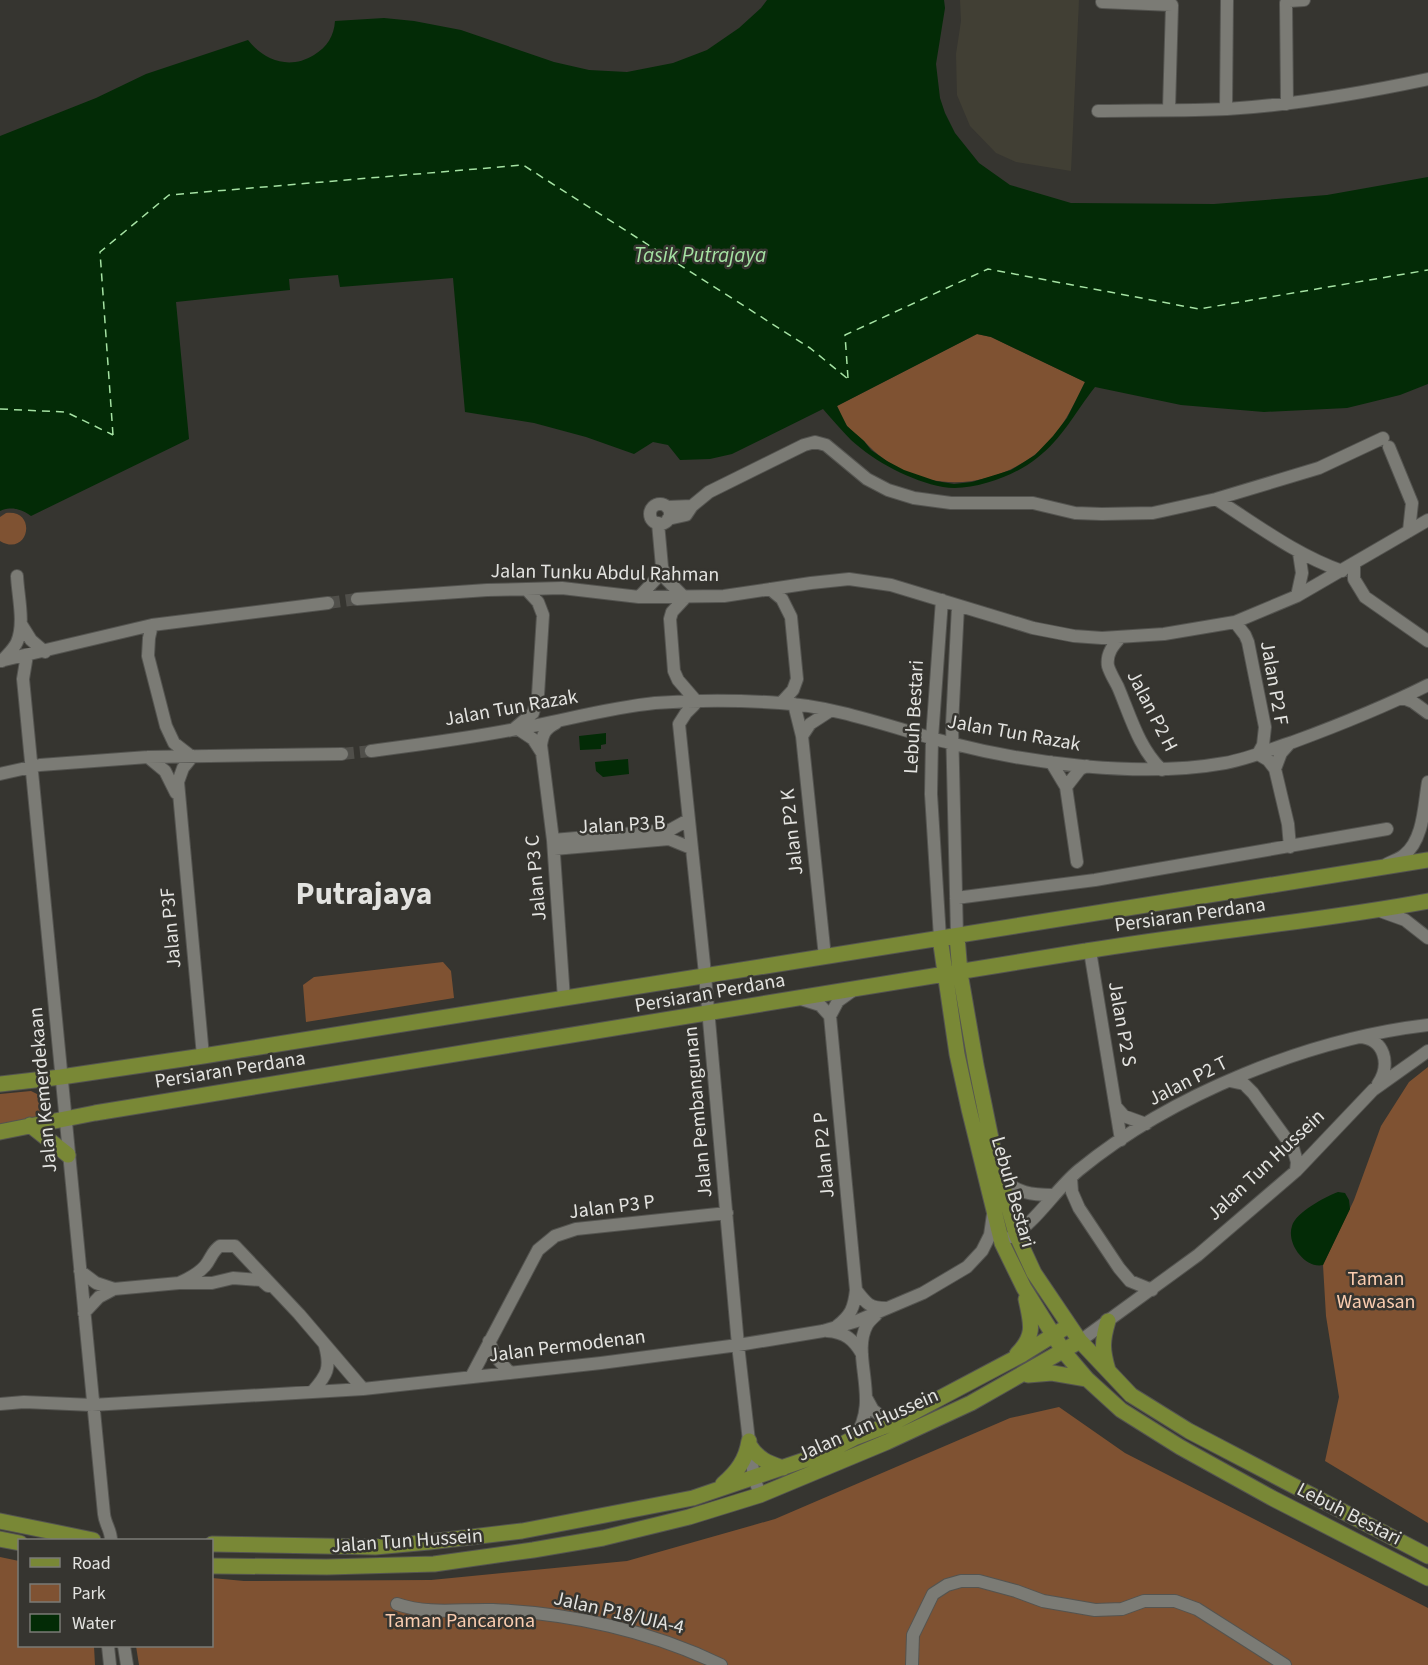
<svg xmlns="http://www.w3.org/2000/svg" width="1428" height="1665" viewBox="0 0 1428 1665" font-family="'Source Sans 3',sans-serif">
  <style>
    .built { fill: #413f34 }
    .green { fill: #7f5232 }
    .water { fill: #032b06; fill-rule: evenodd }
    .lines { fill: none; stroke-linecap: round; stroke-linejoin: round }
    .ferry { stroke: #a5e2a3; stroke-width: 1.5; stroke-dasharray: 8 6; stroke-linecap: butt }
    .minor-tunnel { stroke: #504f4a; stroke-width: 12; stroke-dasharray: 12 6; stroke-linecap: butt }
    .minor-casing { stroke: #545450; stroke-width: 14 }
    .major-casing { stroke: #545450; stroke-width: 17 }
    .minor { stroke: #7b7b75; stroke-width: 12 }
    .major { stroke: #798836; stroke-width: 15 }
    .labels { text-anchor: middle; dominant-baseline: central; stroke-width: 5; stroke-linejoin: round; paint-order: stroke }
    .street-label { font-size: 20px; fill: #e3e3e0; stroke: #363530 }
    .park-label { font-size: 20px; fill: #facdb0; stroke: #363530 }
    .water-label { font-size: 21px; font-style: italic; fill: #a5e2a3; stroke: #363530 }
    .town-label { font-size: 32px; font-weight: bold; fill: #e3e3e0; stroke: #363530 }
  </style>
  <rect width="100%" height="100%" fill="#363530"/>
  <path class="built" d="M960,0H1079L1071,171L1016,162L996,153L970,126L957,95L956,54L961,21Z"/>
  <path class="green" d="M977,334L991,337L1085,382C1072,409 1058,438 1033,456C979,495 909,491 864,441C859,436 852,432 847,426C843,421 840,412 837,406Z
    M6,513C38,509 29,558 0,541V517Z
    M443,962L451,971L454,998L306,1022L303,985L314,977Z
    M1428,1067V1523L1325,1461L1339,1397L1326,1316L1323,1265L1354,1200L1381,1126L1409,1082Z
    M31,1091L39,1095L41,1116L0,1126V1094Z
    M1059,1407L1125,1453L1428,1608V1665H139L136,1646H212V1578L244,1581L431,1580L627,1561L775,1519L1010,1418Z
    M0,1557L19,1561L20,1646H94L95,1665H0Z"/>
  <path class="water" d="M767,0H944L945,8L936,64L940,98L945,113L955,133L979,163L1010,185L1071,203L1214,204L1327,195L1428,177V384L1400,395L1347,408L1264,412L1181,405L1095,387C1076,411 1062,439 1037,458C1015,476 972,492 943,487C911,481 875,462 851,440C841,430 832,419 823,409L732,454L710,459L680,460L668,445L653,442L634,454L586,437L534,423L465,412L453,278L340,287L338,275L289,279L290,290L176,302L189,439L31,516C21,509 12,506 0,511V136L96,98L146,74L248,40C264,61 290,70 314,55C327,47 334,36 335,21L384,18L414,21L461,30L554,62L589,70L627,72L673,63L707,50L739,28L761,8ZM977,334L991,337L1085,382L1067,418L1053,436L1035,455L1011,470L972,482L954,484L936,481L904,470L887,461L871,450L864,441L847,426L837,406Z
    M606,733V744L601,745V749L580,750L579,736Z
    M628,759L629,774L603,777L596,771L595,762Z
    M1338,1192L1345,1193L1349,1200L1350,1209L1323,1265C1305,1269 1286,1243 1292,1226C1296,1212 1325,1197 1338,1192Z"/>
  <g class="lines">
    <path class="ferry" d="M848,378L845,335L988,269L1199,309L1428,270
      M0,409L66,412L113,435
      M113,435L100,252L169,195L523,165L810,348L848,379"/>
    <path class="minor-tunnel" d="M328,603L357,599
      M342,754L371,751"/>
    <g class="minor-casing">
      <path id="minor" d="M1102,2L1172,5L1169,109
        M1287,104L1286,3L1289,1L1304,0
        M1226,109L1227,0
        M1098,111C1141,110 1184,111 1227,109C1295,105 1362,93 1428,79
        M1389,447L1412,503L1409,531
        M1216,499C1257,525 1296,555 1342,571
        M650 514a10 10 0 1 1 20 0a10 10 0 1 1-20 0Z
        M667,507L692,506
        M668,519L686,515L692,506L709,492L804,445L815,442L826,445L867,479L888,490L914,498L951,503H1033L1075,513L1102,514L1153,513L1216,499L1319,468L1383,438
        M658,523L662,567L667,580L685,598L672,612L670,619L674,671L678,680L697,702
        M1354,564V579L1365,597L1428,641
        M770,589L782,599L791,617L797,679L793,690L781,703
        M1297,596L1302,573L1299,553
        M639,597L655,580L662,567
        M357,599L487,590L562,588L639,597L724,596L811,583L849,579L891,585L1033,628L1074,636L1102,638L1164,634L1235,622L1297,596L1428,520
        M1235,622L1245,635L1248,642L1265,727L1263,745L1258,754L1268,760L1275,769L1281,753L1289,744
        M21,624L31,640L45,652
        M152,625L149,638L148,656L166,726L174,743L192,757L183,768L178,782L203,1056
        M1121,637C1113,645 1106,654 1108,666C1110,673 1115,681 1118,687C1130,715 1139,749 1162,770
        M27,655L23,679L104,1514C105,1524 111,1530 111,1540
        M0,661L152,625L328,603
        M2,661C7,655 14,649 17,642C25,623 18,597 17,576
        M1403,698L1413,702L1428,713
        M697,702L686,713L679,724L704,964L738,1345L749,1441L754,1477L760,1495
        M794,704L802,736L825,957
        M556,723C545,729 543,733 541,745L553,840L564,999
        M515,728L533,713L538,695L543,615L538,602L526,589
        M518,729L533,739L542,753
        M802,736L810,724L830,711
        M371,751C417,745 464,739 511,730C559,722 606,708 655,703C696,700 739,700 780,703C836,706 896,729 950,743C1032,764 1141,778 1225,763C1248,759 1271,749 1293,742C1339,725 1384,707 1428,685
        M148,757L165,771L176,793
        M1051,762L1066,787L1080,769L1087,766
        M1275,769L1288,824L1290,847
        M0,774L40,765L148,757L342,754
        M1066,787L1077,862
        M553,840L670,830L688,820
        M554,849L669,839L691,848
        M1387,864C1392,861 1400,859 1404,855C1424,840 1424,804 1428,782
        M956,898L1095,880L1387,829
        M1380,911L1405,920L1428,938
        M957,936L952,725L958,606
        M940,938L931,794L932,738L942,600
        M1090,951L1121,1140
        M801,999L820,1005L830,1016
        M1359,1037C1385,1038 1391,1065 1378,1084
        M1230,1081L1244,1084L1253,1093L1293,1148L1297,1162L1296,1171
        M1117,1108L1124,1116L1146,1124
        M1000,1177C1016,1193 1032,1195 1053,1195
        M1071,1178L1072,1192L1079,1208L1119,1268L1130,1281L1152,1290
        M1011,1237C1037,1221 1055,1190 1079,1170C1172,1094 1309,1039 1428,1025
        M80,1271L96,1283L114,1289
        M179,1283C188,1279 198,1274 205,1266C211,1259 212,1251 220,1246H235L299,1314L363,1389
        M856,1290C866,1303 869,1308 886,1308
        M84,1313L99,1297L114,1289L179,1283H212L233,1278L261,1280L268,1286
        M837,1326C851,1315 854,1308 856,1290L830,1016L838,1001L852,991
        M827,1331C845,1332 854,1340 862,1354
        M489,1341L495,1356L510,1373
        M1080,1341L1198,1255L1296,1171L1373,1090L1428,1051
        M471,1377L538,1250L555,1236L576,1229L727,1213
        M313,1391C327,1375 331,1368 325,1346
        M867,1399L873,1410L891,1424
        M0,1404L24,1402L92,1405L363,1389L601,1363L738,1345L823,1331L857,1321L923,1293L967,1267L982,1251L990,1235L993,1214
        M854,1438C882,1401 850,1356 867,1325C869,1321 873,1318 876,1315
        M397,1604C429,1615 460,1609 493,1610C571,1613 651,1631 721,1665
        M108,1646L110,1665
        M124,1646L127,1665
        M912,1665L913,1635L933,1594L947,1585L961,1581H979L1016,1591L1043,1601L1095,1610L1122,1609L1144,1601H1175L1197,1609L1285,1665"/>
    </g>
    <g class="major-casing">
      <path id="major" d="M957,936L960,973L976,1065L995,1158L1016,1234L1034,1273L1080,1341L1131,1395L1189,1431L1428,1556
        M940,938L957,1054L969,1109L1002,1243L1024,1288L1064,1352L1087,1379L1121,1410L1180,1447L1272,1498L1428,1578
        M0,1084L61,1077L203,1056L1428,860
        M30,1125L68,1155
        M0,1132L95,1113C426,1061 756,1006 1086,951C1200,932 1315,922 1428,901
        M1017,1354C1036,1335 1031,1323 1026,1299
        M1108,1370C1102,1350 1102,1341 1108,1321
        M1028,1375L1052,1373L1087,1379
        M750,1446C759,1460 769,1463 783,1468
        M723,1484C737,1472 746,1460 749,1441
        M0,1521L93,1540
        M0,1539L20,1543
        M212,1544L375,1547L429,1542L522,1531L693,1498L825,1453L854,1438L891,1424L1023,1354L1068,1326
        M212,1566L327,1567L434,1564L533,1550L603,1538L689,1517L760,1495L887,1442L971,1403L1080,1341"/>
    </g>
    <use href="#minor" class="minor"/>
    <use href="#major" class="major"/>
  </g>
  <g class="labels">
    <g class="street-label">
      <text transform="translate(605 573) rotate(1)">Jalan Tunku Abdul Rahman</text>
      <text transform="translate(1274 683) rotate(80)">Jalan P2 F</text>
      <text transform="translate(511 708) rotate(-10)">Jalan Tun Razak</text>
      <text transform="translate(1152 711) rotate(63)">Jalan P2 H</text>
      <text transform="translate(914 717) rotate(-87)">Lebuh Bestari</text>
      <text transform="translate(1014 733) rotate(10)">Jalan Tun Razak</text>
      <text transform="translate(622 825) rotate(-3)">Jalan P3 B</text>
      <text transform="translate(792 832) rotate(-96)">Jalan P2 K</text>
      <text transform="translate(536 878) rotate(-95)">Jalan P3 C</text>
      <text transform="translate(1190 915) rotate(-8)">Persiaran Perdana</text>
      <text transform="translate(171 928) rotate(-95)">Jalan P3F</text>
      <text transform="translate(710 993) rotate(-10)">Persiaran Perdana</text>
      <text transform="translate(1122 1024) rotate(80)">Jalan P2 S</text>
      <text transform="translate(230 1070) rotate(-9)">Persiaran Perdana</text>
      <text transform="translate(1188 1081) rotate(-27)">Jalan P2 T</text>
      <text transform="translate(43 1090) rotate(-95)">Jalan Kemerdekaan</text>
      <text transform="translate(698 1112) rotate(-95)">Jalan Pembangunan</text>
      <text transform="translate(824 1155) rotate(-95)">Jalan P2 P</text>
      <text transform="translate(1266 1165) rotate(-43)">Jalan Tun Hussein</text>
      <text transform="translate(1013 1192) rotate(74)">Lebuh Bestari</text>
      <text transform="translate(612 1207) rotate(-7)">Jalan P3 P</text>
      <text transform="translate(567 1346) rotate(-7)">Jalan Permodenan</text>
      <text transform="translate(868 1425) rotate(-24)">Jalan Tun Hussein</text>
      <text transform="translate(1349 1514) rotate(27)">Lebuh Bestari</text>
      <text transform="translate(407 1541) rotate(-4)">Jalan Tun Hussein</text>
      <text transform="translate(619 1613) rotate(13)">Jalan P18/UIA-4</text>
    </g>
    <g class="park-label">
      <text x="1376" y="1279">Taman<tspan x="1376" dy="23">Wawasan</tspan></text>
      <text x="460" y="1621">Taman Pancarona</text>
    </g>
    <g class="water-label">
      <text x="700" y="255">Tasik Putrajaya</text>
    </g>
    <g class="town-label">
      <text x="364" y="894">Putrajaya</text>
    </g>
  </g>
  <rect x="18" y="1539" width="195" height="108" fill="#363530" stroke="#7b7b76" stroke-width="1.5"/>
  <rect x="30" y="1558" width="30" height="9" fill="#798836" stroke="#7b7b76" stroke-width="1.5"/>
  <text x="72" y="1569" font-size="18" fill="#e3e3e0">Road</text>
  <rect x="30" y="1584" width="30" height="18" fill="#7f5232" stroke="#7b7b76" stroke-width="1.5"/>
  <text x="72" y="1599" font-size="18" fill="#e3e3e0">Park</text>
  <rect x="30" y="1614" width="30" height="18" fill="#032b06" stroke="#7b7b76" stroke-width="1.5"/>
  <text x="72" y="1629" font-size="18" fill="#e3e3e0">Water</text>
</svg>
